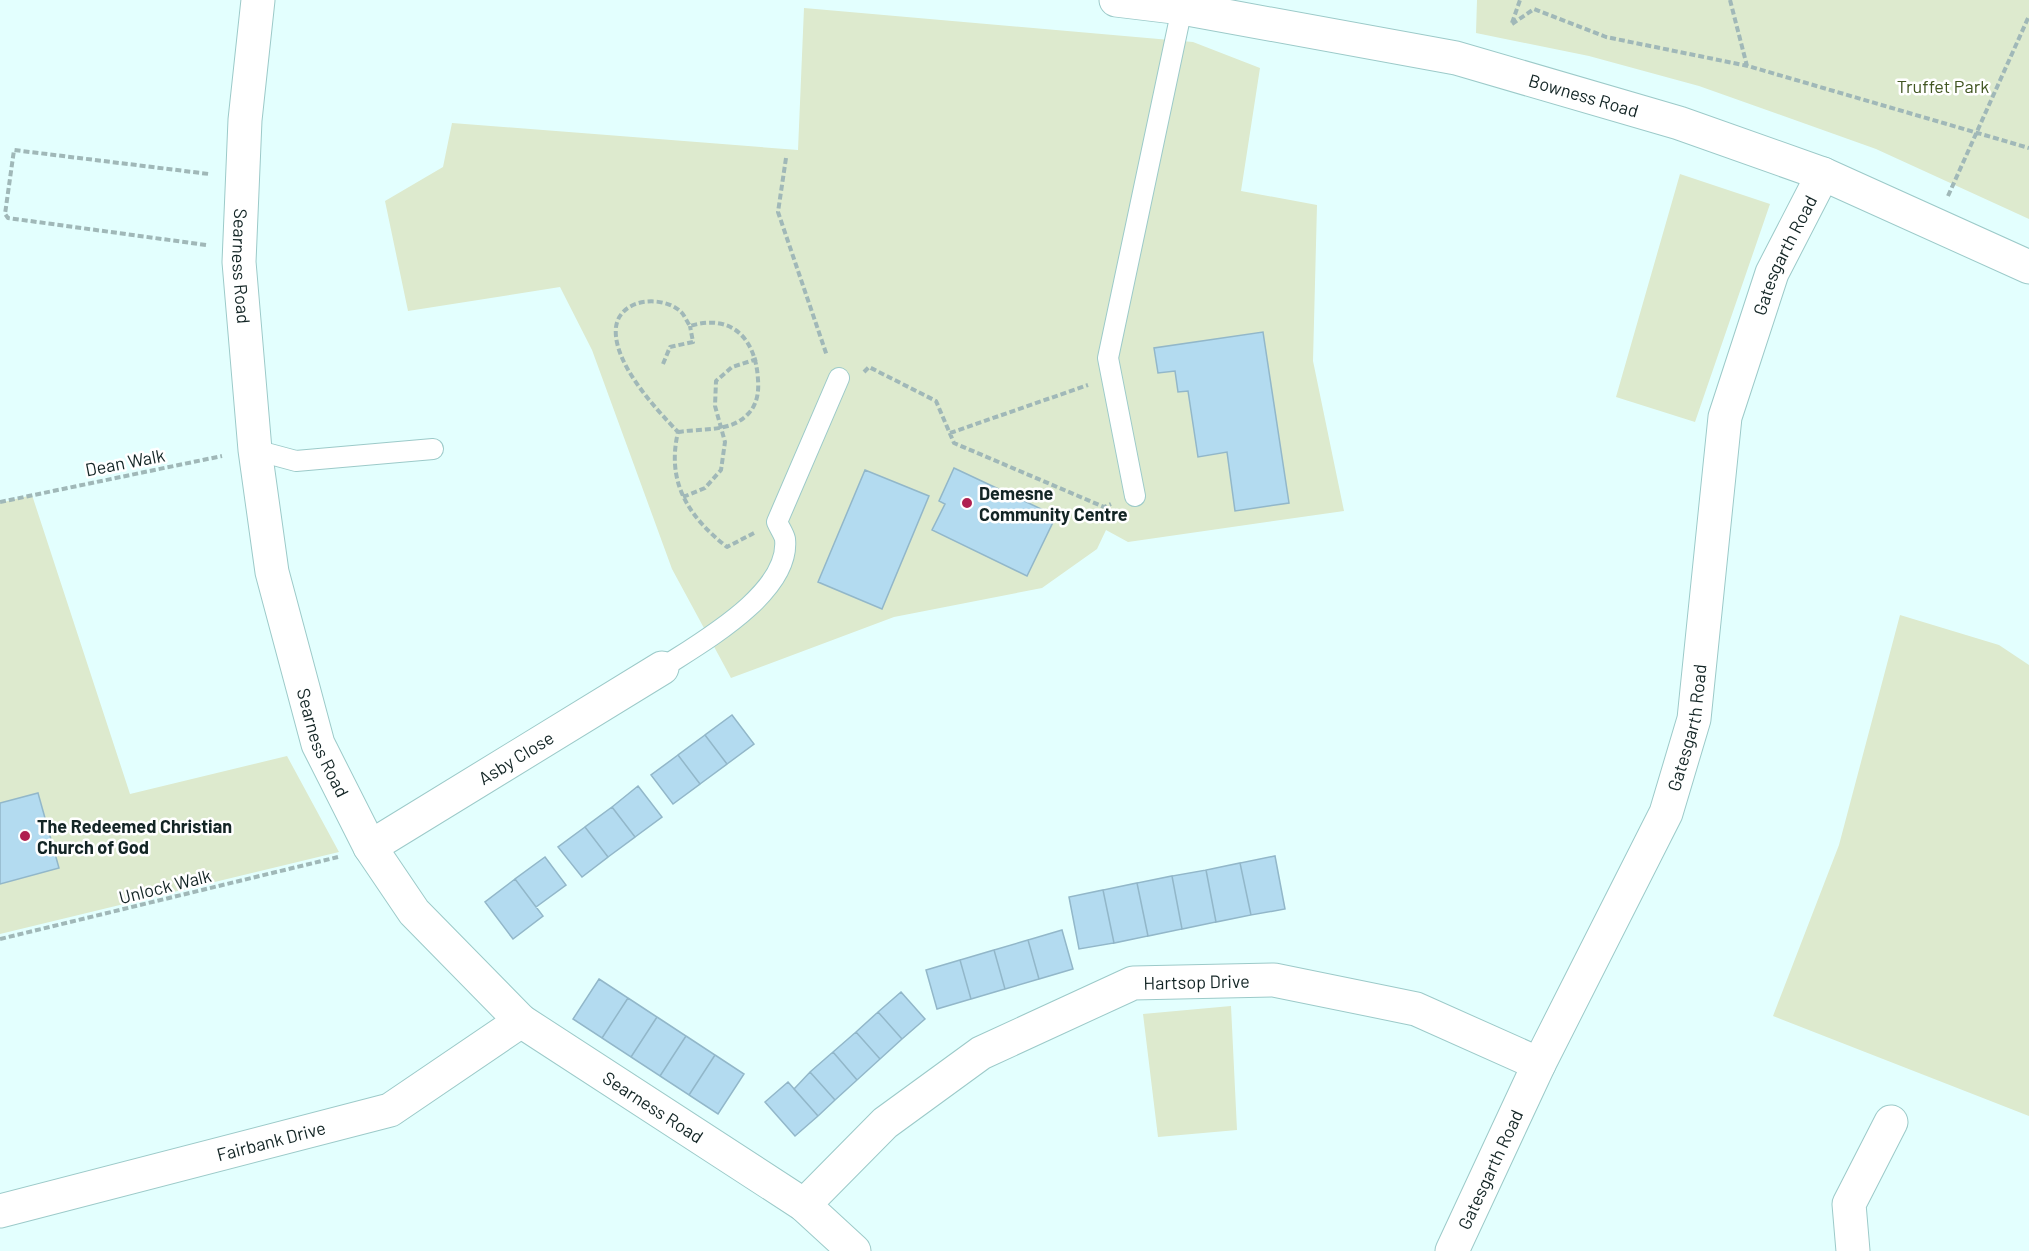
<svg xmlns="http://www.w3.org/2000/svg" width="2029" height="1251" viewBox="0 0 2029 1251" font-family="Barlow,sans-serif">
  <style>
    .green { fill: #ddeace }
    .building { fill: #b3dbf0; stroke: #92b7c9; stroke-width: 1.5 }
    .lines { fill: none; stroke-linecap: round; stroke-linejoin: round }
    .lane-casing { stroke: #9ccac9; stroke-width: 22 }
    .street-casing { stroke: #9ccac9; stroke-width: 35 }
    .path { stroke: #a0b8b8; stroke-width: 4; stroke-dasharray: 6 3; stroke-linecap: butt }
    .lane { stroke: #fff; stroke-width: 20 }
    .street { stroke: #fff; stroke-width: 33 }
    .poi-dot { fill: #b02050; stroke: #fff; stroke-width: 2 }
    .labels { text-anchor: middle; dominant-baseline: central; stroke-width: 5; stroke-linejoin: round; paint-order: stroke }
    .park-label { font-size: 18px; fill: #415621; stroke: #fff }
    .street-label { font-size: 18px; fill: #132525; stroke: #fff }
    .poi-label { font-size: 18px; font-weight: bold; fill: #132525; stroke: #fff; text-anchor: start }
  </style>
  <rect width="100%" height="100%" fill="#e3fffe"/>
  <path class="green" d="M1477,0H2029V219L1876,149L1699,86L1589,56L1476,33Z
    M804,8L1193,42L1260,68L1241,191L1317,205L1313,361L1344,511L1128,542L1106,530L1097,549L1042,588L894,617L731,678L672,569L592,350L560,287L408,311L385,201L443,167L452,123L798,150Z
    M1680,174L1770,204L1695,422L1616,397Z
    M32,495L130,794L287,756L339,852L0,934V503Z
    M1900,615L1999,645L2029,665V1116L1773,1016L1839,845Z
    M1231,1006L1237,1130L1158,1137L1143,1014Z"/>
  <path class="building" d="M1263,332L1289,503L1235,511L1227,452L1198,457L1188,391L1178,392L1175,371L1158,373L1154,348Z
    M954,468L1056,516L1027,576L932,530L945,504L939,501Z
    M865,470L929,496L882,609L818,582Z
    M732,715L754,744L727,764L705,735Z
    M705,735L727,764L700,784L678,755Z
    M678,755L700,784L673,804L651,775Z
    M638,786L662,817L635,837L612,807Z
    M38,793L59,868L0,884V803Z
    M612,807L635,837L608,857L585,827Z
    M585,827L608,857L582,877L558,847Z
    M1275,856L1285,909L1251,915L1240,863Z
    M545,857L566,885L536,907L515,879Z
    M1240,863L1251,915L1216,922L1206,870Z
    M1206,870L1216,922L1182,929L1172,876Z
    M1172,876L1182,929L1148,936L1137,883Z
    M515,879L543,916L513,939L485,902Z
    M1137,883L1148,936L1114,943L1103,890Z
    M1103,890L1114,943L1079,949L1069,897Z
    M1062,930L1073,969L1039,979L1028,940Z
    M1028,940L1039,979L1005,989L994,950Z
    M994,950L1005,989L971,999L960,960Z
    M960,960L971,999L937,1009L926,970Z
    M599,979L628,998L602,1038L573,1019Z
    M901,992L925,1019L902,1039L878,1012Z
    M628,998L657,1017L631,1057L602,1038Z
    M878,1012L902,1039L880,1059L856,1032Z
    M657,1017L686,1036L660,1076L631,1057Z
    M856,1032L880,1059L857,1080L833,1052Z
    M686,1036L715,1055L689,1095L660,1076Z
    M833,1052L857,1080L835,1100L810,1072Z
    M715,1055L744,1074L718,1114L689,1095Z
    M810,1072L835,1100L818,1116L794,1089Z
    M788,1082L818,1116L795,1136L765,1102Z"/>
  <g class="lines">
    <g class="lane-casing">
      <path id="lane" d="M255,450L296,461L433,449
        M1135,496L1108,358L1182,8
        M662,668C700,643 791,593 785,539C784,534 779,527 777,522L839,378"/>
    </g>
    <g class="street-casing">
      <g id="street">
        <path id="s1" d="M258,0L245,120L239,262L255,450L272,572L318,744L370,847L414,912L521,1021L804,1205L854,1251"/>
        <path id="s2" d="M1116,0L1182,8L1456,58L1679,123L1823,174L2029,267"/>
        <path id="s3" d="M370,847L662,668"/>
        <path id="s4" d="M804,1205L885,1123L981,1053L1133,983L1274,980L1416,1009L1539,1064"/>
        <path id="s5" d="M0,1211L390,1110L521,1021"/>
        <path id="s6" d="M1452,1251L1539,1064L1666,813L1694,719L1725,417L1772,273L1823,174"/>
        <path d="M1853,1251L1849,1204L1891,1122"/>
      </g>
    </g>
    <path class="path" d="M1730,0L1747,66
      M1512,23L1520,0
      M1512,24L1534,9L1606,37L1748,66L2029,148
      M786,158L778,212L827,356
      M1948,196L2029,16
      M206,245L8,218L5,214L14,150L209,174
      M663,364L670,347L693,342L690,326
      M864,372L869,367L936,401L954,443L1104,507L1111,504
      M678,432C701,428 730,433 748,414C757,405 759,392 758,380C756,339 732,313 690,326C687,322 684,314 680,311C662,295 620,298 616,327C612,362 655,408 678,432C666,483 689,517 727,547L754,533
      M950,433L1088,385
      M683,497L705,488L721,470L725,442L715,406L716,381L732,367L757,359
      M0,502L222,456
      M0,939L338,857"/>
    <use href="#lane" class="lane"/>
    <use href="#street" class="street"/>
  </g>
  <g class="poi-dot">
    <circle cx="967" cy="503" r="6"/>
    <circle cx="25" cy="836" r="6"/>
  </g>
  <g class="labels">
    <g class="park-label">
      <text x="1943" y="86">Truffet Park</text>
    </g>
    <g class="street-label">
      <text stroke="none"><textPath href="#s2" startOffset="478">Bowness Road</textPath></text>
      <text stroke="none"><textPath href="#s6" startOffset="1062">Gatesgarth Road</textPath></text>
      <text stroke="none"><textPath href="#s1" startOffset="267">Searness Road</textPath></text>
      <text transform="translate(125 462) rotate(-11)">Dean Walk</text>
      <text stroke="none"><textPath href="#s6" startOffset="576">Gatesgarth Road</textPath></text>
      <text stroke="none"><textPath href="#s1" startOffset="753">Searness Road</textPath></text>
      <text stroke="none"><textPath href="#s3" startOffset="171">Asby Close</textPath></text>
      <text transform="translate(165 886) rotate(-14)">Unlock Walk</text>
      <text stroke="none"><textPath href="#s4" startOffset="465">Hartsop Drive</textPath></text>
      <text stroke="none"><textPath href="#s1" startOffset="1257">Searness Road</textPath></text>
      <text stroke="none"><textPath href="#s5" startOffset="280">Fairbank Drive</textPath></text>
      <text stroke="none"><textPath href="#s6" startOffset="90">Gatesgarth Road</textPath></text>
    </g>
    <g class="poi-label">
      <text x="979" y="493">Demesne<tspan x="979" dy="21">Community Centre</tspan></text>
      <text x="37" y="826">The Redeemed Christian<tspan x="37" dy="21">Church of God</tspan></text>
    </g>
  </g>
</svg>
